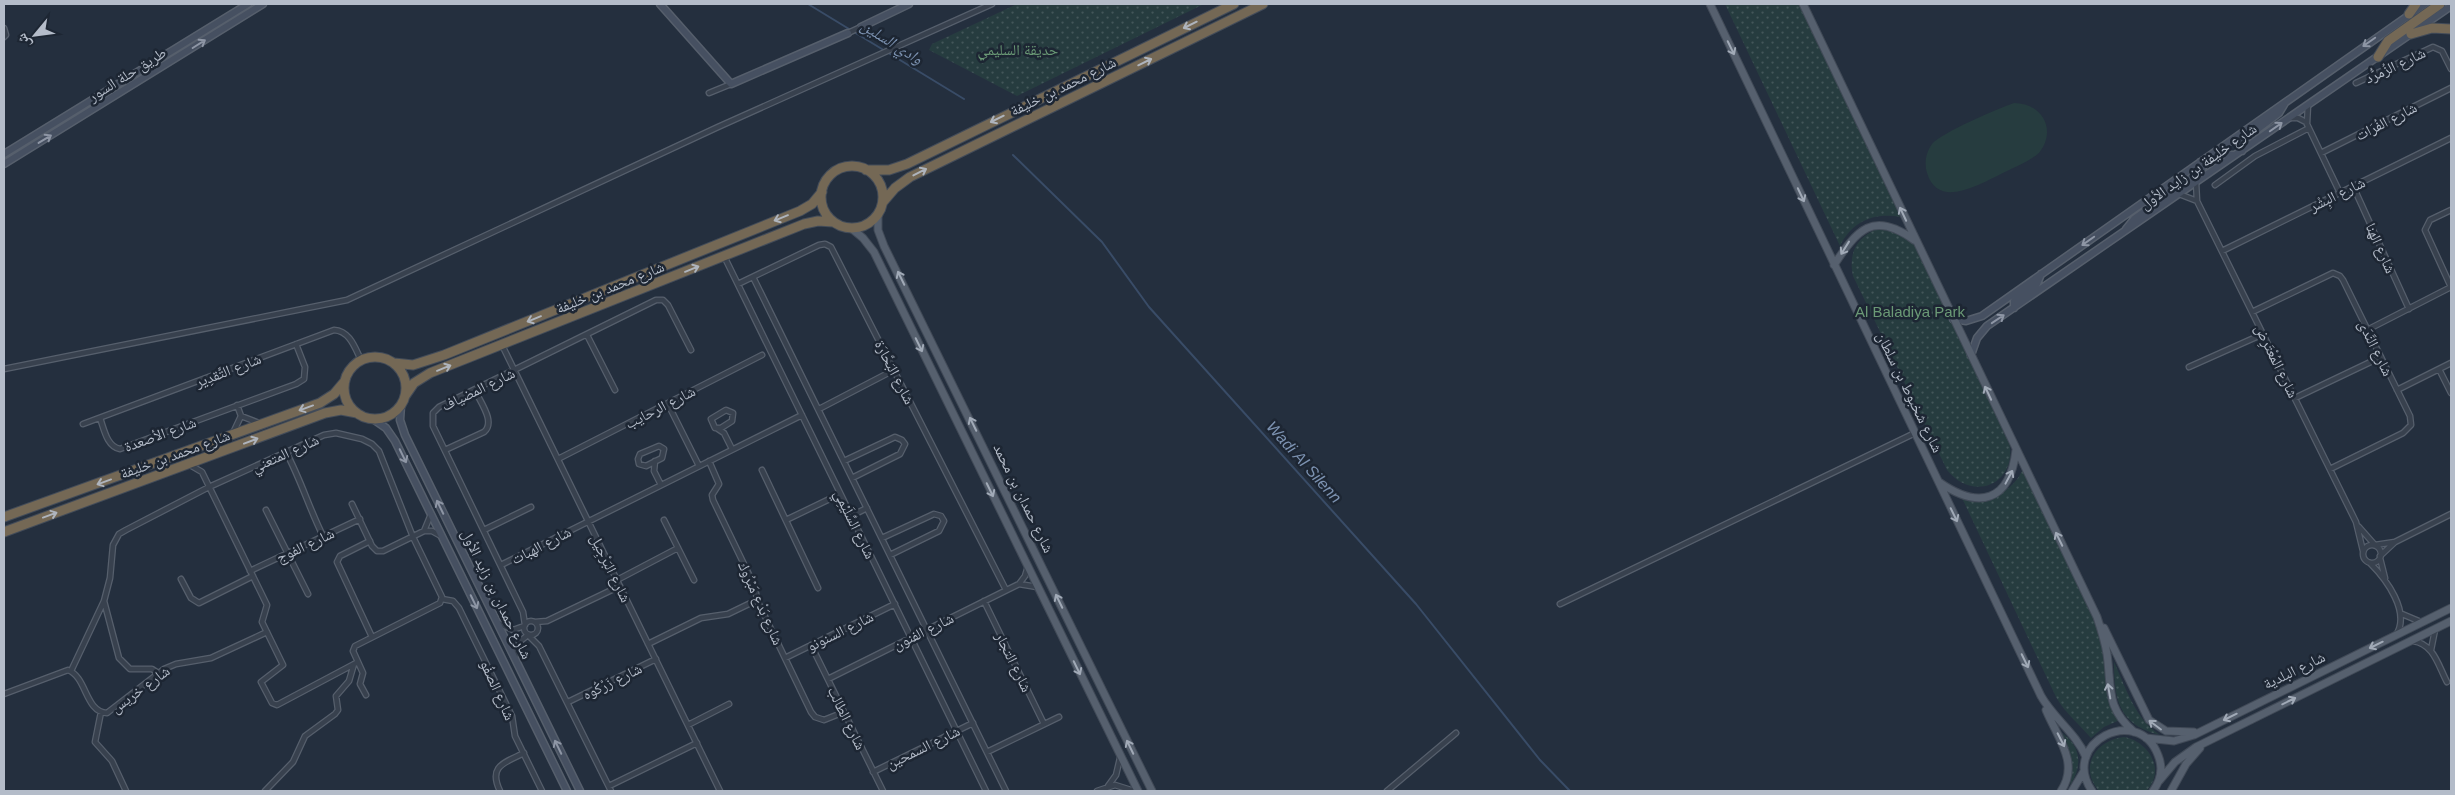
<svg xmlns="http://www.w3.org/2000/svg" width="2455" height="795" viewBox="0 0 2455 795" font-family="Helvetica,'Noto Naskh Arabic',sans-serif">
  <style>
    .grass { fill: url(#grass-dots) }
    .garden { fill: #263c3f }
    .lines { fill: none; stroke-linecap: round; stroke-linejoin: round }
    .stream { stroke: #394c67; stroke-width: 2 }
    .street-casing { stroke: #565f6c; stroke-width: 7 }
    .secondary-casing { stroke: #565f6c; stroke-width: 9 }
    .primary-casing { stroke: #414a57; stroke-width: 9 }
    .highway-casing { stroke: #434c59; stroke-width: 11 }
    .street { stroke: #38414e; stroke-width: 4.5 }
    .secondary { stroke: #465061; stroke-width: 6 }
    .primary { stroke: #56606e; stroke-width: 7 }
    .highway { stroke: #746855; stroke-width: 9 }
    .oneway { stroke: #aeb4bd }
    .oneway2 { stroke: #8e96a5 }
    .oneway3 { stroke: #a1aab7 }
    .labels { text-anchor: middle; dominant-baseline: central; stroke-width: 5; stroke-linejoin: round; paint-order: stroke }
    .park-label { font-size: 15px; fill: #6b9a76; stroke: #1d2633 }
    .street-label { font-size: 15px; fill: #b4bcc9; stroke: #1d2633 }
    .water-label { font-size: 16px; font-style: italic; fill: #7c92b1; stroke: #1d2633 }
  </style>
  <defs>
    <pattern id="grass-dots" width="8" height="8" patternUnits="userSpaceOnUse" patternTransform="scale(1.25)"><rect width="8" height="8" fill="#263c3f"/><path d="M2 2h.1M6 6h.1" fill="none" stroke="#435659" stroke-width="1.8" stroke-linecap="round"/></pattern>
  </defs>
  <rect width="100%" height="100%" fill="#242f3e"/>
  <path class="grass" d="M1017,4H1204L1017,96L929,50L932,44Z
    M1725,4H1801L1901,217C1874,212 1852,221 1840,246Z
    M1879,228H1887L1915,243L2008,438C2021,481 1975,505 1947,470L1853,276C1848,252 1857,237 1879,228Z
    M2023,469L2100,628L2107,676L2122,719L2104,727L2091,738C2079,724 2065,713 2056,697L1962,498C1988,504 2012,493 2023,469Z
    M2114,662C2126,688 2135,719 2160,735C2119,725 2114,700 2114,662Z
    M2062,733C2081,746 2083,766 2070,785C2074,764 2071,751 2062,733Z
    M2124,737C2148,741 2167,770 2146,791H2099C2078,767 2096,740 2124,737Z"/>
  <path class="garden" d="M2014,103C2043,103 2057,131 2039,153C2027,163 2012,168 1999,175C1978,185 1938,209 1927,173C1924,163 1926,152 1932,144C1941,133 1999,108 2014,103Z"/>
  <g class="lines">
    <path class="stream" d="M808,4L964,99
      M1013,155L1102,242L1149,307L1416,604L1540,760L1570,791"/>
    <g class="street-casing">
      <path id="street" d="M4,28L6,35L4,37
        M848,33L861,27
        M2356,83L2433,47L2442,51L2451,69
        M709,93L731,84
        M2290,118H2298L2306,122L2340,193
        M2307,124L2308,105
        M2321,153L2451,88
        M2196,182L2197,201L2356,522L2363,551
        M2215,185L2255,156L2309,128
        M2353,186L2409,309
        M2179,194L2197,201
        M2451,210L2430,220L2425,230L2451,287
        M2222,251L2451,138
        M724,256L986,791
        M753,277L1006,791
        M738,284L819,245L825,244L831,247L1006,590
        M2252,312L2333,273L2340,276L2343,280L2410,416L2411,425L2403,433L2330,469
        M2367,330L2451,287
        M587,335L615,390
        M502,345L720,791
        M2189,367L2263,334
        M4,369L347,300L718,127L992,4
        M2439,369L2451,393
        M2397,390L2451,363
        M2295,398L2381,357
        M668,404L699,466
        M819,409L894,370
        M726,410L733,413L732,421L721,428H715L711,419Z
        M241,416L259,423
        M100,418C104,429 107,447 120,449L296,384L304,379L305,367L296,344
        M83,424L334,330C350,331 355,348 361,360
        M718,429L724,433L732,449
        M233,433L241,416L237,405
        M659,446L664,449L662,458L646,466L639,464L638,459L640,454Z
        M445,450L484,432C496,422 480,402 475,390
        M286,452C301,480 309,508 323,536
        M558,459L762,355
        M655,461L654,471L661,485
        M709,461L719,484L712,495L713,500L755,587L757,600L811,712L815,717L824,720L844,712
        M844,461L895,437L902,440L905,444L900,454L852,478
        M190,465L202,472L267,605L262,622L283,665L261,682L272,703L277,705L358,662
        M762,470L818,588
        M352,504L372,546L377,551H383L424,531H432L441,536
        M266,510L308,594
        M851,516L867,508
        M664,520L694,580
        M786,520L840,494
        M2359,527L2374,544
        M484,530L531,507
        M424,531L431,514
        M882,538L934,514L941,516L944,521L939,531L890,555
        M370,541L340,556L337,562L372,637
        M2363 554a9 9 0 1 1 18 0a9 9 0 1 1-18 0Z
        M2375,545L2395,542L2451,514
        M2380,556L2395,542
        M2380,558L2385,578
        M2370,563C2386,579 2411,612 2396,635
        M501,565L802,415
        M250,571L360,519
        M181,579L191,598L199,603L253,576
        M617,580L678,548
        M1019,584L1037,587
        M442,599L453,601L459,608L512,716L515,736L542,791
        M984,601L1044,724
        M1560,604L1915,433
        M2402,614L2421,622
        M524 628a7 7 0 1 1 14 0a7 7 0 1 1-14 0Z
        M535,622L547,621L620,586
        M498,623L513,630L524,626
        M525,625L523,612L433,426V413L439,407L656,300H663L668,305L691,350
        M529,636L539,646L611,791
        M2413,641C2434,644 2438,665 2447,682
        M648,644L701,618L728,614L757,600
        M811,645L883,791
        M2431,650L2435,630
        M515,657L519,642L528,635
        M785,658L895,604
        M71,671L104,601
        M158,673L152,669H130L119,658L104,601L110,578L113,545L119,534L126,530L209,487L324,435L336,433L362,439L372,444L379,451L413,537L442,597L440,603L355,646L353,651L363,673L360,684L366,695
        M828,679L1019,584L1025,576L1028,566
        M4,694L68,670C87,677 85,712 107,713L164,669L176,664L211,658L267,632
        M568,702L656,659
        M101,712L95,742L112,761L126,791
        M688,725L729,704
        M987,752L1059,717
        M873,772L973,723
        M609,786L697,743
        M1108,786L1116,775L1120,758
        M265,791L293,762L305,736L335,714L338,710L336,696L349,681L354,664
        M500,791C488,766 504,763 524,753
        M1097,791L1115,785L1134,791
        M1387,791L1456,733"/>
    </g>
    <g class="secondary-casing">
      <path id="secondary" d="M660,4L731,84L848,33
        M861,27L909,4
        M2242,151V141L2279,113L2285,103
        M4,154L248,4
        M2212,154L2233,155
        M4,164L263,4
        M2126,229L2134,219L2200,172L2203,167L2200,162
        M2014,308V301L2037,284L2041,274
        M1953,319L1966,321L1982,316L2425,4
        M1971,355L1977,338L1987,326L2451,6
        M401,405L400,420L405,435L580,791
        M373,419L386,428L395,441L567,791"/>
    </g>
    <g class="primary-casing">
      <path id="primary" d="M1710,4L2041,696C2054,719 2076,733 2086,757
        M1803,4L2097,617C2101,629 2105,641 2107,654C2112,688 2105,707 2134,732
        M878,214V230L884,246L1152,791
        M851,228L863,238L874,252L1138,791
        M1834,265C1857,230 1873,210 1914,240
        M1939,482C1979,510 2010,502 2016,450
        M2104,628L2149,720L2166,731L2194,732
        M2046,710C2057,737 2080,763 2061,791
        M2146,738L2174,741L2194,735L2451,608
        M2159,781L2175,762L2196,747L2451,621
        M2072,791L2084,771
        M2092,791C2059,743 2138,703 2158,755C2163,767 2161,780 2153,791
        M2171,791L2186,764L2200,748"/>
    </g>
    <g class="highway-casing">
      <path id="highway" d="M2409,14L2416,4
        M2411,34L2432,28L2451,29
        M2378,57L2388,41L2440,4
        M821 197a31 31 0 1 1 62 0a31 31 0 1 1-62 0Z
        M866,170H889L907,164L1234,4
        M883,202L895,188L910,177L1263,4
        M344 388a31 31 0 1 1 62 0a31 31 0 1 1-62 0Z
        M394,363L413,365L444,355L800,211L812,204L822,192
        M405,396L414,383L430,373L804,224L818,221L833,222
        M4,517L320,403L334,394L345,381
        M4,532L325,413L341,410L357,413"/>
    </g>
    <use href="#street" class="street"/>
    <use href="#secondary" class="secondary"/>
    <use href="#primary" class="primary"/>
    <use href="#highway" class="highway"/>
  </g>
  <defs><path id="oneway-shaft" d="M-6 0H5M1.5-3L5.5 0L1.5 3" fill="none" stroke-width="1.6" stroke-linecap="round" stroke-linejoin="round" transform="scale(1.25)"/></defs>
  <g class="oneway">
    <use href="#oneway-shaft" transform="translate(1190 25) rotate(154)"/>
    <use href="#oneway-shaft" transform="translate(1145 62) rotate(-26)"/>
    <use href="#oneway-shaft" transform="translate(997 119) rotate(154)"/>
    <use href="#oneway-shaft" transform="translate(920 172) rotate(-27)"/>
    <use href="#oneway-shaft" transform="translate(781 218) rotate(158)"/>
    <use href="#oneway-shaft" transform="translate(692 269) rotate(-22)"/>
    <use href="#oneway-shaft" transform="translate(534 319) rotate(158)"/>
    <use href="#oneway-shaft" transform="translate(444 368) rotate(-22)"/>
    <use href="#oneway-shaft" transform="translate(306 408) rotate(160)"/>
    <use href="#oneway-shaft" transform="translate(251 441) rotate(-21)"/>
    <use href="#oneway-shaft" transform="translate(104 482) rotate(160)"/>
    <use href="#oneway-shaft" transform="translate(50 515) rotate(-20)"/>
  </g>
  <g class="oneway2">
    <use href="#oneway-shaft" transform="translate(2369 42) rotate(145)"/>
    <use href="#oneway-shaft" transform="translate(199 44) rotate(-32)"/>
    <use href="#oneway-shaft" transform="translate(2276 127) rotate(-35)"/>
    <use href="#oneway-shaft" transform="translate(45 139) rotate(-31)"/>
    <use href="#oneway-shaft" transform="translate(2088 241) rotate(145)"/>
    <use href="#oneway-shaft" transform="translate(1998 319) rotate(-34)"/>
    <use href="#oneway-shaft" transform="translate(403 456) rotate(64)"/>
    <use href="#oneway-shaft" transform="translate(440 507) rotate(-116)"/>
    <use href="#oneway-shaft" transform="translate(474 602) rotate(64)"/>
    <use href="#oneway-shaft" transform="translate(558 747) rotate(-116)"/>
  </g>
  <g class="oneway3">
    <use href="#oneway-shaft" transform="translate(1731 48) rotate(64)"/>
    <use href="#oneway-shaft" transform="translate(1801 195) rotate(65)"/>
    <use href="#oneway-shaft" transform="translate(1903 214) rotate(-115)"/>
    <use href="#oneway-shaft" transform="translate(1845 248) rotate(122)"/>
    <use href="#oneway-shaft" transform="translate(901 278) rotate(-116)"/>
    <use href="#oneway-shaft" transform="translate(919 345) rotate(64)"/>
    <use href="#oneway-shaft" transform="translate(1988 393) rotate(-115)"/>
    <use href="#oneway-shaft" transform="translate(973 424) rotate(-116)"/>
    <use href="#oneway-shaft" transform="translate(2009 477) rotate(-62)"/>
    <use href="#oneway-shaft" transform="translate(990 490) rotate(64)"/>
    <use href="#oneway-shaft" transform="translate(1954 515) rotate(64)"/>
    <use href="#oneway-shaft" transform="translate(2059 539) rotate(-116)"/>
    <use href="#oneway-shaft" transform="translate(1059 601) rotate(-116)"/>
    <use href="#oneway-shaft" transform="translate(2376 645) rotate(154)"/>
    <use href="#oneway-shaft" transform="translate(2025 661) rotate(64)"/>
    <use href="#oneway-shaft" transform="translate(1077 668) rotate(64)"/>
    <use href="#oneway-shaft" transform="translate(2109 691) rotate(-100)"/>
    <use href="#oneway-shaft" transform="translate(2289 701) rotate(-26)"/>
    <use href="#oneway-shaft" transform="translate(2230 717) rotate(154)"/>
    <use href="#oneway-shaft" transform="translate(2155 725) rotate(-143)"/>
    <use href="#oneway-shaft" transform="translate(2061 740) rotate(63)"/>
    <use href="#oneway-shaft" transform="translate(1130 747) rotate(-116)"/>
  </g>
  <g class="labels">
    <g class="park-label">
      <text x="1018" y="49">حديقة السليمي</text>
      <text x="1910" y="311">Al Baladiya Park</text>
    </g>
    <g class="street-label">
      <text transform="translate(2395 65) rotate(-25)">شارع الزُمرُّد</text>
      <text transform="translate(127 74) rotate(-32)">طريق حلة السور</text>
      <text transform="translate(1063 86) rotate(-26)">شارع محمد بن خليفة</text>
      <text transform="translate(2386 121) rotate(-27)">شارع الفُرَات</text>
      <text transform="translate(2198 166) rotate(-35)">شارع خليفة بن زايد الأول</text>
      <text transform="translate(2337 194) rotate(-26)">شارع البِشْر</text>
      <text transform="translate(2381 248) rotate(66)">شارع الهنا</text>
      <text transform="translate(610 287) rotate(-22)">شارع محمد بن خليفة</text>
      <text transform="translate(2376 348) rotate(64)">شارع النَّدَى</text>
      <text transform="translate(2277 361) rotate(64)">شارع المُعْتَرِض</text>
      <text transform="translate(228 370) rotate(-21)">شارع التَّقدِير</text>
      <text transform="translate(895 372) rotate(63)">شارع البَحَّارَة</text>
      <text transform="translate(478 389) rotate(-26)">شارع المضياف</text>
      <text transform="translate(1910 392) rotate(64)">شارع شخبوط بن سلطان</text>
      <text transform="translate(660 407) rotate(-27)">شارع الرحايب</text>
      <text transform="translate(160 434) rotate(-20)">شارع الأصعدة</text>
      <text transform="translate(285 453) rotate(-24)">شارع المتعني</text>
      <text transform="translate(175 454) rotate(-20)">شارع محمد بن خليفة</text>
      <text transform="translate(1024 498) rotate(64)">شارع حمدان بن محمد</text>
      <text transform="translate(855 524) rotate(64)">شارع السِّلَيْمِي</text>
      <text transform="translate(305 545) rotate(-25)">شارع الفوج</text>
      <text transform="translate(541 545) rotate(-27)">شارع الهبات</text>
      <text transform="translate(611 568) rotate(64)">شارع البَرْجِيل</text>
      <text transform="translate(497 594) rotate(64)">شارع حمدان بن زايد الأول</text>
      <text transform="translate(761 603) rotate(66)">شارع بَدْع مَبْرُوك</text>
      <text transform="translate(840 631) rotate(-26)">شارع السنونو</text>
      <text transform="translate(923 631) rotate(-26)">شارع الفنون</text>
      <text transform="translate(1014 662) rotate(64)">شارع التجار</text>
      <text transform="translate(2294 670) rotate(-26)">شارع البلدية</text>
      <text transform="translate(612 681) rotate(-26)">شارع زَرْكُوه</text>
      <text transform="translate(140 689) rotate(-36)">شارع خريس</text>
      <text transform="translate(498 690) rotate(66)">شارع الصفُو</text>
      <text transform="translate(847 718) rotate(64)">شارع الطالب</text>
      <text transform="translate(923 747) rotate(-26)">شارع السمحين</text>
    </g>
    <g class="water-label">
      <text transform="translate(892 42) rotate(32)">وادي السلين</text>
      <text transform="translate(1304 462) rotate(48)">Wadi Al Silenn</text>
    </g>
  </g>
  <rect width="2455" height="795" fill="none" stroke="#b4bcc9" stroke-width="10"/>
  <g transform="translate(35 35) rotate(241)" stroke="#1d2633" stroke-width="4" paint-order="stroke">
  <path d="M0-4L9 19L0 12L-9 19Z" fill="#b4bcc9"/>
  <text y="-8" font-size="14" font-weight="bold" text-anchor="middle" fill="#b4bcc9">ش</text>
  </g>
</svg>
